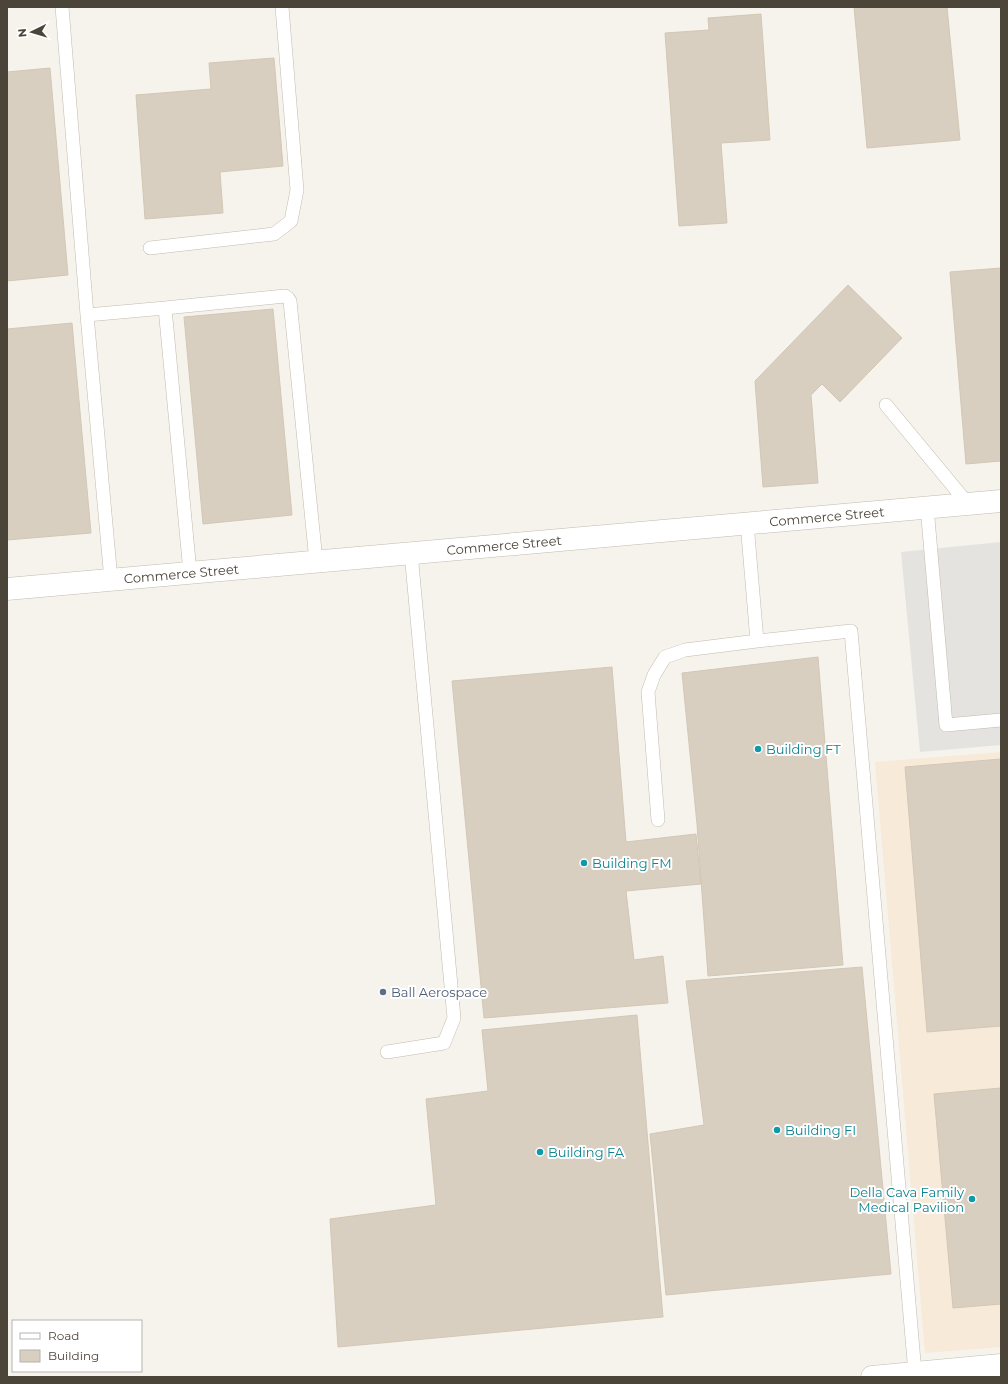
<svg xmlns="http://www.w3.org/2000/svg" width="1008" height="1384" viewBox="0 0 1008 1384" font-family="Montserrat,sans-serif">
  <style>
    .commercial { fill: #f7ead8 }
    .parking { fill: #e5e3e0 }
    .building { fill: #d8cfc1; stroke: #d3c7b4 }
    .lines { fill: none; stroke-linecap: round; stroke-linejoin: round }
    .lane-casing { stroke: #c2bbae; stroke-width: 14 }
    .street-casing { stroke: #c2bbae; stroke-width: 23 }
    .lane { stroke: #fff; stroke-width: 13 }
    .street { stroke: #fff; stroke-width: 22 }
    .culture-dot { fill: #0f9aa8; stroke: #fff; stroke-width: 1.5 }
    .service-dot { fill: #5c6f8a; stroke: #fff; stroke-width: 1.5 }
    .labels { text-anchor: middle; dominant-baseline: central; stroke-width: 4; stroke-linejoin: round; paint-order: stroke }
    .street-label { font-size: 13px; fill: #4b4439; stroke: #fff }
    .culture-label { font-size: 13px; fill: #0d838f; stroke: #fff; text-anchor: start }
    .service-label { font-size: 13px; fill: #4e5e75; stroke: #fff; text-anchor: start }
  </style>
  <rect width="100%" height="100%" fill="#f6f3ec"/>
  <path class="commercial" d="M1001,752V1347L925,1353L875,762Z"/>
  <path class="parking" d="M1001,542V745L920,752L901,552Z"/>
  <path class="building" d="M854,7H947L960,140L867,148Z
    M761,14L770,140L721,143L727,223L679,226L665,33L709,30L708,18Z
    M274,58L283,166L220,172L223,213L145,219L136,95L211,89L209,63Z
    M50,68L68,275L7,281V72Z
    M1001,268V461L966,464L950,272Z
    M848,285L902,338L840,402L822,384L811,395L818,483L763,487L755,381Z
    M273,309L292,515L203,524L184,317Z
    M72,323L91,533L7,540V329Z
    M818,657L843,965L708,976L697,824L682,673Z
    M612,667L626,842L696,834L701,884L626,891L634,960L663,956L668,1003L484,1018L452,681Z
    M1001,759V1026L927,1032L905,767Z
    M862,967L891,1274L666,1295L650,1134L704,1125L686,981Z
    M637,1015L663,1317L338,1347L330,1219L436,1205L426,1099L488,1091L482,1030Z
    M1001,1088V1304L953,1308L934,1094Z"/>
  <g class="lines">
    <g class="lane-casing">
      <path id="lane" d="M62,7L87,315L111,580
        M150,248L274,234L291,221L297,190L282,7
        M87,315L165,308
        M886,405L968,504
        M927,507L946,725L1001,720
        M747,523L757,641
        M190,572L165,308L285,296L288,298L290,301L316,561
        M658,820L648,692L654,675L665,657L685,650L757,641L851,631L915,1373
        M387,1052L444,1043L454,1018L411,553"/>
    </g>
    <g class="street-casing">
      <g id="street">
        <path id="s1" d="M7,589L1001,501"/>
        <path d="M872,1377L1001,1365"/>
      </g>
    </g>
    <use href="#lane" class="lane"/>
    <use href="#street" class="street"/>
  </g>
  <g class="culture-dot">
    <circle cx="758" cy="749" r="4"/>
    <circle cx="584" cy="863" r="4"/>
    <circle cx="777" cy="1130" r="4"/>
    <circle cx="540" cy="1152" r="4"/>
    <circle cx="972" cy="1199" r="4"/>
  </g>
  <circle class="service-dot" cx="383" cy="992" r="4"/>
  <g class="labels">
    <g class="street-label">
      <text stroke="none"><textPath href="#s1" startOffset="823">Commerce Street</textPath></text>
      <text stroke="none"><textPath href="#s1" startOffset="499">Commerce Street</textPath></text>
      <text stroke="none"><textPath href="#s1" startOffset="175">Commerce Street</textPath></text>
    </g>
    <g class="culture-label">
      <text x="766" y="749">Building FT</text>
      <text x="592" y="863">Building FM</text>
      <text x="785" y="1130">Building FI</text>
      <text x="548" y="1152">Building FA</text>
      <text x="964" y="1192" text-anchor="end">Della Cava Family<tspan x="964" dy="15">Medical Pavilion</tspan></text>
    </g>
    <g class="service-label">
      <text x="391" y="992">Ball Aerospace</text>
    </g>
  </g>
  <rect width="1008" height="1384" fill="none" stroke="#4b4439" stroke-width="16"/>
  <rect x="12" y="1320" width="130" height="52" fill="#ffffff" stroke="#b7b4b0"/>
  <rect x="20" y="1333" width="20" height="6" fill="#ffffff" stroke="#b7b4b0"/>
  <text x="48" y="1340" font-size="12" fill="#4b4439">Road</text>
  <rect x="20" y="1350" width="20" height="12" fill="#d8cfc1" stroke="#b7b4b0"/>
  <text x="48" y="1360" font-size="12" fill="#4b4439">Building</text>
  <g transform="translate(32 32) rotate(265)" stroke="#ffffff" stroke-width="3" paint-order="stroke">
  <path d="M0-3L7 15L0 10L-7 15Z" fill="#4b4439"/>
  <text y="-6" font-size="11" font-weight="bold" text-anchor="middle" fill="#4b4439">N</text>
  </g>
</svg>
